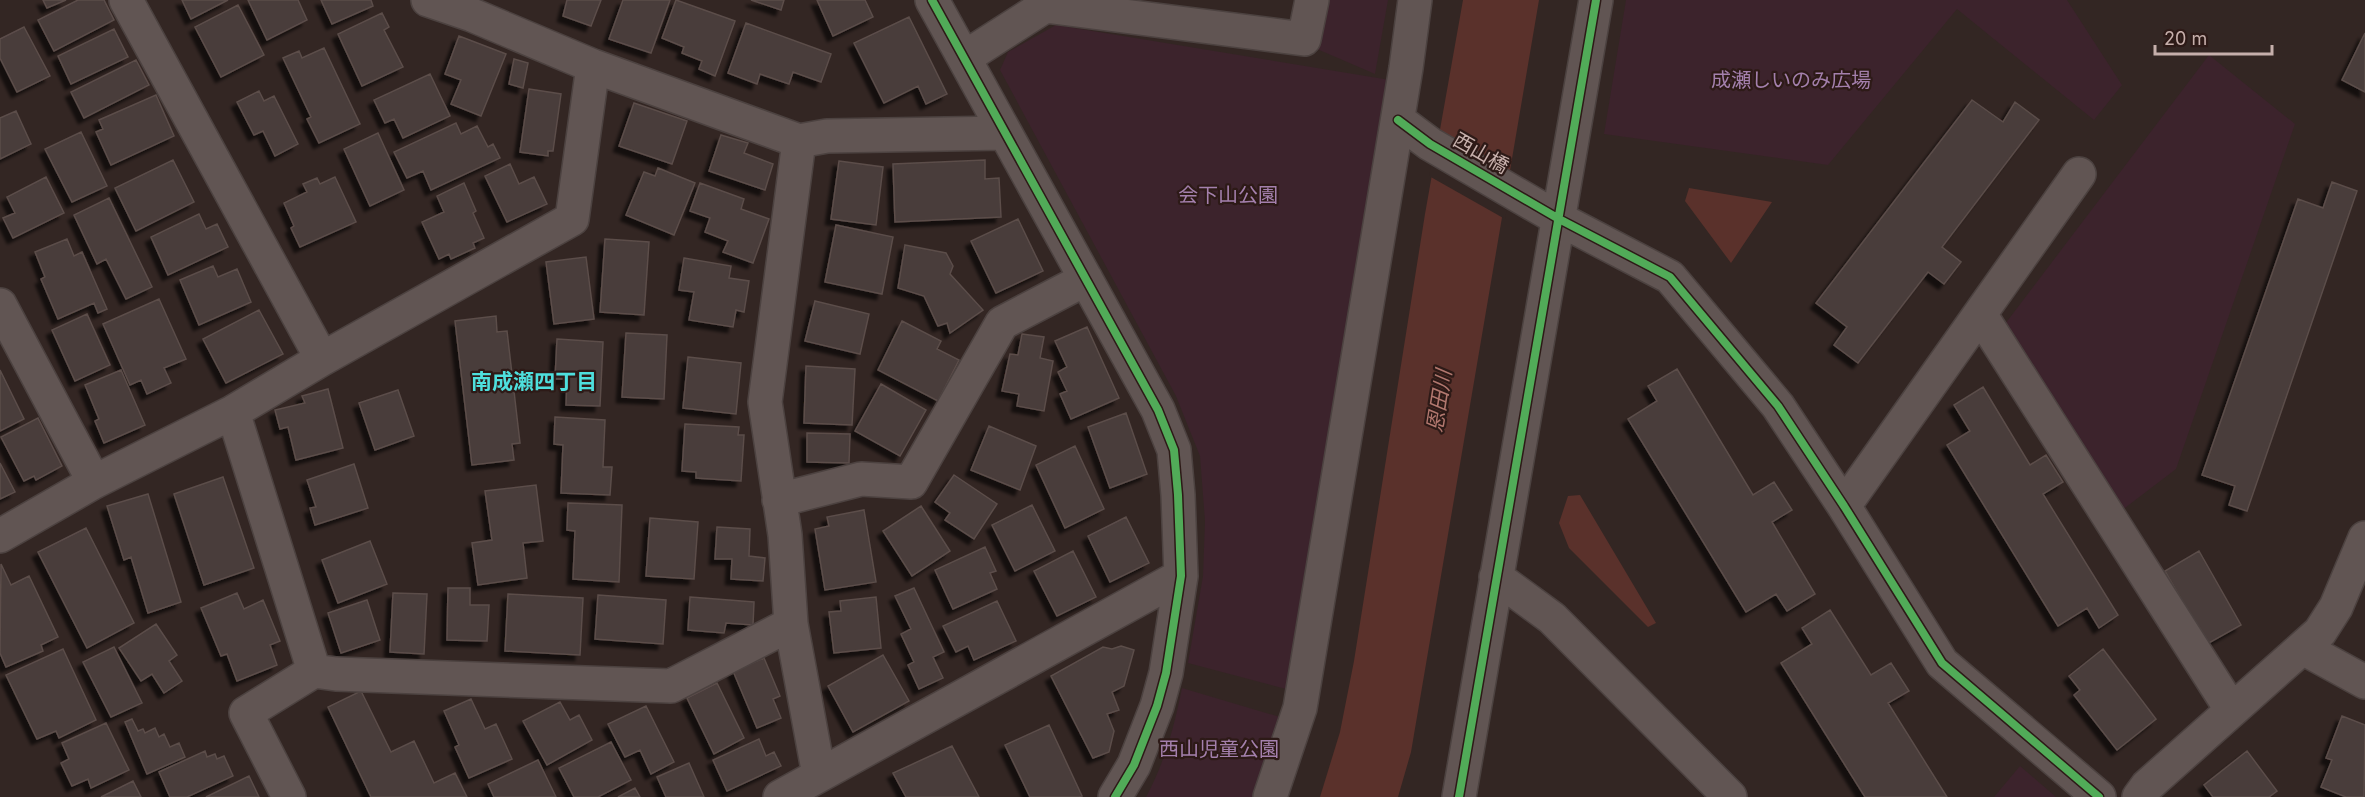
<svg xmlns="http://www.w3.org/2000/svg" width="2365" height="797" viewBox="0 0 2365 797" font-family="Inter,'Noto Sans JP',sans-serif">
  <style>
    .green { fill: #3c232c }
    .water { fill: #5a312b }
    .pier { fill: #332623 }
    .building { fill: #483c3a; stroke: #5b4d4a; stroke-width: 1.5; filter: url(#shadow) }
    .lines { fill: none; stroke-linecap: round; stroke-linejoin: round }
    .minor-casing { stroke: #4c4240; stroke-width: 36 }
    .minor { stroke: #615553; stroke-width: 33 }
    .cycleway-casing { stroke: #2d1a17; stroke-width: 11 }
    .cycleway { stroke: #51ab58; stroke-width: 8 }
    .labels { text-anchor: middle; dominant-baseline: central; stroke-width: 4.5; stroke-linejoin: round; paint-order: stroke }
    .park-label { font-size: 20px; fill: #a480ad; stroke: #2d1a17 }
    .street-label { font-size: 20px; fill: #c6afab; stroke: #2d1a17 }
    .neighbourhood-label { font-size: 21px; font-weight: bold; fill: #4edfdd; stroke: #2d1a17 }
    .water-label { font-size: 21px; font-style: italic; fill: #b2786f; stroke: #2d1a17 }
  </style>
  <defs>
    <filter id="shadow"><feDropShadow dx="-5.5" dy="5.5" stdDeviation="1.5" flood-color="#0009"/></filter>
  </defs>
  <rect width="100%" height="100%" fill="#332623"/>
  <path class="green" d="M1327,0H1388L1375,74L1317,49Z
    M1626,0H2067L2122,85L2094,120L1957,9L1828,165L1604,134Z
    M1056,25L1390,80L1286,689L1188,663L1203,576L1205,521L1200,456L1176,396L1000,70L1008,52Z
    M2209,55L2295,124L2176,469L2117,514L2002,328Z
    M1182,688L1280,717L1255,797H1146C1165,762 1174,727 1182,688Z
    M2020,766L2056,797H1994Z"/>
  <path class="water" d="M1463,0H1539L1411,752L1398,797H1320L1340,732L1354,661L1425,214Z
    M1689,188L1772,202L1731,263L1685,201Z
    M1580,495L1656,623L1648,627L1569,548L1559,523L1568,496Z"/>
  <path class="pier" d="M1437,133L1513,176L1505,219L1429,176Z"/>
  <path class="building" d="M43,0H66L47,8Z
    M78,0H104L114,20L54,51L38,20Z
    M182,0H228L191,19Z
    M248,0H298L307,20L267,40Z
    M321,0H371L373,6L332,24Z
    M567,0H601L591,26L563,16Z
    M623,0H670L651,53L609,39Z
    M676,0L735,21L715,76L699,69L702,61L682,53L684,47L662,38Z
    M751,0H784L781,10Z
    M817,0H865L873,17L833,36Z
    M238,5L264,55L221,77L195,27Z
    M382,13L389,27L384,30L403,67L362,86L338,34Z
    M909,17L947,94L926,104L918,86L884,103L854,43Z
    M746,23L831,54L821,82L793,72L789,84L760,74L757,84L728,73Z
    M24,27L50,76L17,92L0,58V39Z
    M114,29L128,57L71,84L58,56Z
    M2365,33V92L2342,80Z
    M459,36L506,54L481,116L451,104L461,80L445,74Z
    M324,48L360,124L319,143L307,119L311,117L283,58L299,51L302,58Z
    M514,59L528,63L523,88L509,84Z
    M136,60L149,85L84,118L71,92Z
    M430,74L450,116L403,138L394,119L385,123L374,100Z
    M529,89L561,94L553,151H548V156L520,152Z
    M259,91L264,101L274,96L298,144L275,156L263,131L254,135L237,102Z
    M156,95L174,136L111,165L96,132L103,129L99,120Z
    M1972,100L2003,122L2015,102L2039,120L1942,247L1961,262L1944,284L1928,272L1858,363L1834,345L1847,327L1816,303Z
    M634,103L687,121L672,164L619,146Z
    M16,111L31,144L0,159V118Z
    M456,123L461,134L477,126L488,147L493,144L500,158L431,190L423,171L407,178L394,152Z
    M81,132L107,186L72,202L45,149Z
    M378,133L404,190L370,206L344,149Z
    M721,135L748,143L744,153L773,164L765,190L709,171Z
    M173,160L194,202L136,231L115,188Z
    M985,160V179L999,178L1001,217L895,222L893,164Z
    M839,161L883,167L876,225L831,219Z
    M510,164L519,184L534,177L547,204L507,222L485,176Z
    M658,168L695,183L674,235L626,215L644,172L655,176Z
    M46,177L64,213L13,238L3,218L15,213L7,197Z
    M335,177L356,222L300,247L291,228L294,226L284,203L307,192L303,184L317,178L320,184Z
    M2332,182L2357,191L2247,511L2229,505L2235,486L2202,475L2298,199L2323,208Z
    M464,183L476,211L473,213L484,238L473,243L475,248L451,259L449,254L439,259L422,222L444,212L437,196Z
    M700,183L744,199L741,209L769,219L753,263L723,252L728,241L705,232L710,218L690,211Z
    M109,198L152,287L126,299L106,259L97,264L74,215Z
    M199,214L206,229L217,224L228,247L168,275L151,237Z
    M1018,219L1043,271L996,293L971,241Z
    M836,225L893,237L882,294L825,282Z
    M67,239L74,256L82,252L107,309L98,313L94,303L58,319L41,279L45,277L35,252Z
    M605,239L649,242L644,315L600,312Z
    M905,245L946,253L953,266L950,274L983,310L950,333L947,323L938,326L924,296L898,288Z
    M586,257L594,319L554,324L546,262Z
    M684,258L731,266L729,278L749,281L744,312L736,310L733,327L689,320L694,292L679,290Z
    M213,266L218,277L237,269L251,302L199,325L180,280Z
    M159,299L186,359L164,368L171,383L147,394L141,380L130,385L103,324Z
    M815,301L869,314L860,354L805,341Z
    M259,310L283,354L226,383L203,339Z
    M87,314L110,365L75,381L52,330Z
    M496,316L497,332L507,331L520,443L512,444L514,460L472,465L455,321Z
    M902,321L941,341L937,349L959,360L938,401L878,370Z
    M1087,327L1119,398L1071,419L1060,394L1067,391L1058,372L1067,367L1055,341Z
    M626,333L667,335L664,399L622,397Z
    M1022,334L1044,337L1040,358L1053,361L1044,411L1017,406L1019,394L1002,391L1010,354L1018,355Z
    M557,339L603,342L600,406L566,405L567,379H555Z
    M688,357L741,363L736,414L683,408Z
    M806,366L855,369L852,425L804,423Z
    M1677,369L1753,495L1774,482L1792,510L1772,522L1815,594L1787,611L1776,594L1746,612L1628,419L1657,401L1648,386Z
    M0,370L24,419L0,431Z
    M121,370L145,425L104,443L95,421L99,419L85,385Z
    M881,384L926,410L900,456L855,431Z
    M1983,387L2030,465L2046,455L2063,482L2043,494L2118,615L2099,628L2087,608L2058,626L1947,445L1970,431L1954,405Z
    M328,389L343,448L296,460L288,427L280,429L275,410L305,403L302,396Z
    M398,390L414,436L375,450L359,403Z
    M1126,413L1147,474L1110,488L1088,427Z
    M555,417L605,420L603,467H612L610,495L561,493L563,445L554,444Z
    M38,418L62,466L36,480L34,476L24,481L1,437Z
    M685,424L739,427L738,435H744L741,481L696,478V472L682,471Z
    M989,426L1036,446L1020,490L971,470Z
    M807,433L850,434L849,463L807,462Z
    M1075,446L1104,509L1065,528L1036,465Z
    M0,463L15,492L0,499Z
    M354,464L368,508L315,525L310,508L316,507L307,480Z
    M954,475L997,504L974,539L945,520L950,513L935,502Z
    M223,477L254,568L204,585L174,494Z
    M536,485L543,541L523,543L527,578L478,585L472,543L492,540L485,491Z
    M148,494L181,602L148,613L131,557L124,560L107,506Z
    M568,503L622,505L619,582L573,579L575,531L567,530Z
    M1032,505L1055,551L1015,571L992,525Z
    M921,506L950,551L912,576L883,531Z
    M864,510L876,582L825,590L815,529L829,526L827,517Z
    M1126,517L1149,563L1110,582L1088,536Z
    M650,518L698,522L694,579L646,576Z
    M717,527L750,529L749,556L765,558L763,581L731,579L732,559H715Z
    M86,528L134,623L87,648L38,552Z
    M370,541L387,584L338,603L322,560Z
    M985,547L996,571L990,573L997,589L953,609L935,570Z
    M1073,551L1096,597L1057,616L1034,571Z
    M2199,551L2241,625L2207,644L2165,571Z
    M1,564L11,585L29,576L58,637L41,645L43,651L6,667L0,653Z
    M448,588H470V605H489L487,641L447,640Z
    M914,588L944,652L933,657L943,678L919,689L908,665L914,662L901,634L911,629L895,596Z
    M237,593L244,609L263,600L280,641L270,645L277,665L237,681L227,654L221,656L201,608Z
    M393,593L427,594L424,654L390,652Z
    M508,594L583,598L580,655L505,651Z
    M598,595L666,600L663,644L595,639Z
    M690,597L754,602L753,625L726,623L724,633L688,630Z
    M876,597L881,648L834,653L829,612L841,611L840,601Z
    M367,600L380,640L341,653L328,613Z
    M997,601L1016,641L974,660L968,646L956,652L943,626Z
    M1830,610L1871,675L1891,663L1909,691L1888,703L1947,797H1865L1781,663L1812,644L1802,628Z
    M156,624L177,655L169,661L182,681L164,693L152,674L141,681L119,648Z
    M1121,646L1134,650L1124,686L1112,692L1119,710L1107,714L1114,731L1109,752L1093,758L1051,676L1103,647L1112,649Z
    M114,647L142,703L111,717L83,662Z
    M63,649L96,720L59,738L56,731L37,739L6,675Z
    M2103,649L2156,719L2117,750L2074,695L2080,690L2069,676Z
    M883,655L909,701L853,732L828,686Z
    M764,658L780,696L773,699L781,718L757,728L733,671Z
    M717,683L744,738L714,754L687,698Z
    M361,691L391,752L414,741L434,783L455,773L467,797H371L328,707Z
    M471,699L485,729L496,724L512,759L469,778L455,747L459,745L444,711Z
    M560,702L570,720L579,715L592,740L547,765L523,721Z
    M646,706L674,762L651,774L640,750L625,757L608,724Z
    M2342,716L2365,725L2364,797H2346L2321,787L2332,760L2326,758Z
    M132,719L138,731L143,729L145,733L155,728L159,737L164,734L170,747L179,743L185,757L147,774L125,722Z
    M106,723L129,770L91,788L88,779L72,786L61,763L69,759L62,743Z
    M1049,725L1082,796L1079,797H1030L1005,745Z
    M759,739L766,756L774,752L781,766L727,791L713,760Z
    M611,742L631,780L598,797H574L559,768Z
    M952,746L979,797H906L893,773Z
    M205,751L207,757L215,754L217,759L224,756L233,776L187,797H170L159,772Z
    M2247,751L2277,791L2269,797H2213L2204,785Z
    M538,760L556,797H494L488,784Z
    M689,763L704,797H666L657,777Z
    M249,776L259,797H206Z
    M133,781L141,797H101Z
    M635,788L640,797H618Z"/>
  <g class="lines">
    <g class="minor-casing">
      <path id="minor" d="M126,0L322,359
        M428,0L472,15L593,66L799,141L827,136L1005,133
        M932,0L1158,410L1174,450L1178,495L1181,576L1166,673L1157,706L1134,765L1115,797
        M964,58L1045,6L1304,39L1312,0
        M1398,120L1430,144L1559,219L1670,277L1778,406L1844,506L1942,663L2099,797
        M799,141L765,402L785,535L791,624L819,775
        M0,305L94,482
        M1980,314L2231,709
        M233,412L314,671L246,713L289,797
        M779,500L861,479L911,482L1002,323L1086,279
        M1844,506L2079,174
        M0,536L94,482L233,412L322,359L572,219L593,66
        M1496,577L1552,618L1730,797
        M2303,648L2365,682
        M314,671L336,674L671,686L791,624
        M780,797L1181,576
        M1270,797L1300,708L1406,68L1415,0
        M1459,797L1596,0
        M2139,797L2147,786L2320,632L2336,607L2365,538"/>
    </g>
    <use href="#minor" class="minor"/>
    <g class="cycleway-casing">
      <path id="cycleway" d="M932,0L1158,410L1174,450L1178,495L1181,576L1166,673L1157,706L1134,765L1115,797
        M1398,120L1430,144L1559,219L1670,277L1778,406L1844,506L1942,663L2099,797
        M1459,797L1596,0"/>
    </g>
    <use href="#cycleway" class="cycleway"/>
  </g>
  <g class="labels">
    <g class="park-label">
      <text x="1791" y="80">成瀬しいのみ広場</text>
      <text x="1228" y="195">会下山公園</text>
      <text x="1219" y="749">西山児童公園</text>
    </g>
    <g class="street-label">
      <text transform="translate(1481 153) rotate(30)">西山橋</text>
    </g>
    <g class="neighbourhood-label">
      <text x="534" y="381">南成瀬四丁目</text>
    </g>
    <g class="water-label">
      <text transform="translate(1439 401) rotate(-81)">恩田川</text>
    </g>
  </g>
  <path d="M2155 45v9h117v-9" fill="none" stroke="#c6afab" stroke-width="3"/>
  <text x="2164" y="45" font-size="18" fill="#c6afab" stroke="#2d1a17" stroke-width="4.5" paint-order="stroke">20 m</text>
</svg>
